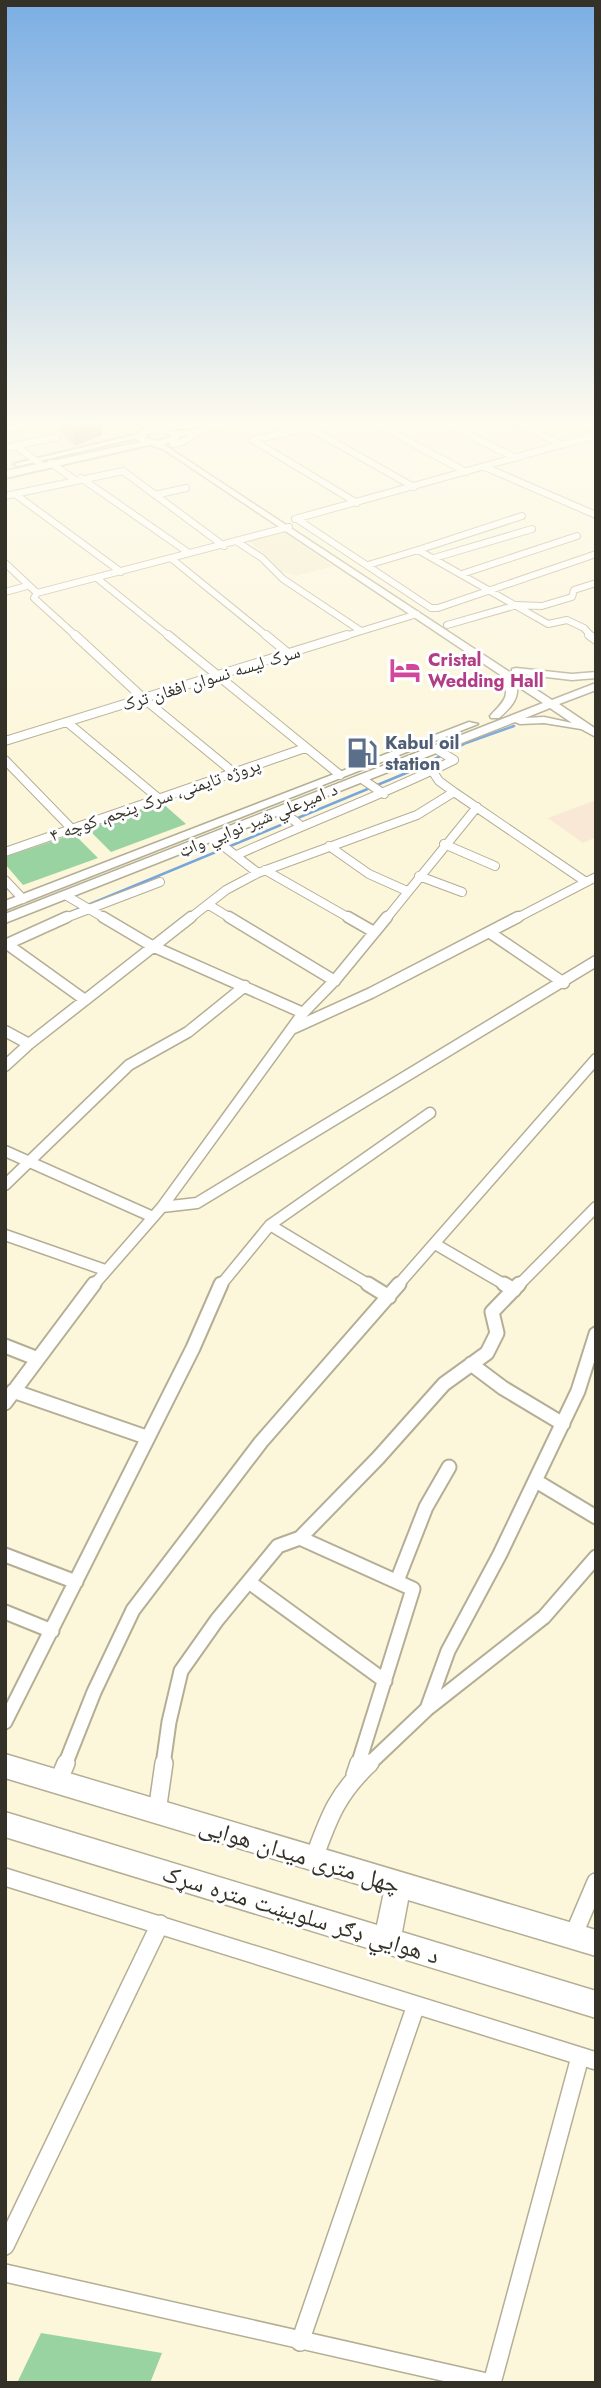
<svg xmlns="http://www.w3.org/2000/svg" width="601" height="2388" viewBox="0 0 601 2388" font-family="Jost,'Noto Naskh Arabic',sans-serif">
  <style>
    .built { fill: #f4ecca }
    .education { fill: #f9e8d6 }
    .green { fill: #9ad3a2 }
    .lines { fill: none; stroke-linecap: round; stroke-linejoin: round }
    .stream { stroke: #77a6dd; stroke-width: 2.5 }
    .minor-far4-casing { stroke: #b4ae95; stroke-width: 8 }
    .minor-far3-casing { stroke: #b4ae95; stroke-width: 10 }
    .minor-far2-casing { stroke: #b4ae95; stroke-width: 13 }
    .minor-far1-casing { stroke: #b4ae95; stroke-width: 17 }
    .minor-casing { stroke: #b4ae95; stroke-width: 20 }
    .tertiary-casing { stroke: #b4ae95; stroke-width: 4 }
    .secondary-casing { stroke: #b4ae95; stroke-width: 3 }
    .primary-casing { stroke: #b4ae95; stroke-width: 3 }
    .minor-far4 { stroke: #fff; stroke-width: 6 }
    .minor-far3 { stroke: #fff; stroke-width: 8 }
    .minor-far2 { stroke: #fff; stroke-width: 10 }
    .minor-far1 { stroke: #fff; stroke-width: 13 }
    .minor { stroke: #fff; stroke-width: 17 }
    .tertiary { fill: #fff; fill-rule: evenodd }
    .secondary { fill: #fff; fill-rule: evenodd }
    .primary { fill: #fff; fill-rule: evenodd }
    .wall { fill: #cabb7c }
    .shaded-wall { fill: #a49965 }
    .building { fill: #ebda90; stroke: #a49965; stroke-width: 2 }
    .labels { text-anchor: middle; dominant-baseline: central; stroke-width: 6; stroke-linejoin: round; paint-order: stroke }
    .far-hotel-label { font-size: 18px; font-weight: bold; fill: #b23c85; stroke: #fff; text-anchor: start }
    .far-street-label { font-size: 18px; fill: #343228; stroke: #fff }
    .far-service-label { font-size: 18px; font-weight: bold; fill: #4e5e75; stroke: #fff; text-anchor: start }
    .near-street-label { font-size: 24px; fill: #343228; stroke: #fff }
  </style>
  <rect width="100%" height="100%" fill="#fcf6db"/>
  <path class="built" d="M283,532L333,566L296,576L271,568L270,560L249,541Z"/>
  <path class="education" d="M596,800L594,838L583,843L548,818Z"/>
  <path class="green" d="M161,802L186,824L111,852L87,828Z
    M74,834L98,858L23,885L5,864V857Z
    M41,2333L162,2353L150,2383H17Z"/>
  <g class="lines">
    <path class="stream" d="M71,912L411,771L466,743L514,726"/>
    <g class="minor-far4-casing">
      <path id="minor-far4" d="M295,420L414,487
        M369,420L466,472
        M438,420L516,458
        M512,420L562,445
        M577,420L596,429
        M5,430L38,420
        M161,430L162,427L184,426L211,420
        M253,440L357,503
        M253,440L308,428
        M173,444L183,442L202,429L245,420
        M16,446L39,463
        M5,448L57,437
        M51,463L75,480
        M485,467L596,515
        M81,478L189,553
        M15,494L121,572
        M155,495L186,488
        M5,496L123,471L224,546
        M295,519L596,435
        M297,519L431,608H438L596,554
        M236,541L262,558L283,579L361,631
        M418,550L522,516
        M434,558L532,529
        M172,559L268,637
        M5,563L37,593L34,598L77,637
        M368,565L418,550L548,624L567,620L584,628L592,637
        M462,574L577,536
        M98,579L170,637
        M5,592L27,586
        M37,593L289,527
        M447,625L517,605L542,606L572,597L574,590L596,583
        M342,637L417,614"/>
    </g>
    <g class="minor-far3-casing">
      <path id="minor-far3" d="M75,635L143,698L233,772
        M168,635L340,775
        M266,635L289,654
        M589,635L596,640
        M67,722L157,797
        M5,741L347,635
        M438,750L454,760
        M5,760L72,829
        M407,761L420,769L433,772L439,781L454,792L586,882
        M362,779L384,794
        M282,811L301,826
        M213,838L258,873
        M444,844L495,866
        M329,846L369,874L407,891
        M5,852L305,748
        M237,855C309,822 383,795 454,760
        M265,870L351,919
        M419,876L462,892
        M5,880L23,899
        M67,896L106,919
        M209,905L232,919
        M63,919L160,882
        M189,919L226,890L258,873L417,815L454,792
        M386,919L477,807
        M515,919L596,877"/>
    </g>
    <g class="minor-far2-casing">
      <path id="minor-far2" d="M103,917L152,946L301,1012
        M229,917L335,981
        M348,917L374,932
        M489,932L564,983
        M7,944L85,1000
        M5,945L67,917
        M294,1028L371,993L518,917
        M5,1031L29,1044
        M5,1066L29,1044L191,917
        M5,1151L153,1217
        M5,1185L129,1065L188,1032L245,986
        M162,1207L197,1203L596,961
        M270,1225L371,1286
        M5,1235L105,1270
        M435,1244L507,1286
        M93,1286L162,1207L303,1013L336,979L387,917
        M220,1286L270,1225L430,1113
        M397,1286L596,1059
        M518,1286L596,1207"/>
    </g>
    <g class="minor-far1-casing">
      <path id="minor-far1" d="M368,1284L389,1297
        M504,1284L514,1290
        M5,1346L38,1359
        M471,1364L503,1388L563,1424
        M13,1391L146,1437
        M5,1403L94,1284
        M536,1481L596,1517
        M300,1538L413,1589L358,1765
        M5,1555L76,1582
        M397,1581L426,1507L449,1467
        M249,1582L385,1681
        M5,1612L52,1631
        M427,1709L544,1617L596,1557
        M5,1722L193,1348L221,1284
        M65,1765L94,1692L133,1610L261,1442L399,1284
        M163,1765L169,1722L181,1671L217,1620L278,1546L300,1538L378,1458L444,1384L487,1353L497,1333L492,1312L519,1284
        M368,1765L427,1709L448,1651L500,1554L578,1391L596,1334"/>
    </g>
    <g class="minor-casing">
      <path id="minor" d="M355,1775L359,1763
        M58,1782L66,1763
        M157,1812L164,1763
        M314,1858C329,1817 337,1794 370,1763
        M5,1877L596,2061
        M573,1936L596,1882
        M5,2246L160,1924
        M5,2273L491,2383
        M300,2342L416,2005
        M492,2383L580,2057"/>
    </g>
    <g class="tertiary-casing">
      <path id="tertiary" d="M139,434L141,437L18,466L14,464Z
        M150,441L152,444L5,478V474Z"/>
    </g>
    <g class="secondary-casing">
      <path id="secondary" d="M128,420C146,420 165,433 181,431C201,430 220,420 241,420L179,437L178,440L163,444L552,700L596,683V690L559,704L596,729V737L581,729L544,723L520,724L515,722L5,923V914L543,703L517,686C519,700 509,709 499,718H491L490,716C504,700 511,698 502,676L163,449L150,445L130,447L5,475V471L141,442L136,439L141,430L147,429ZM165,432L171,437L158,441L145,438L147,434ZM550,708L572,723L544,717L525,718Z
        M516,668L572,674L596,672V678L572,680L512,673V669Z
        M469,722L478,724L5,910V901Z"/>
    </g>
    <g class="primary-casing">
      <path id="primary" d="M5,1754L596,1930V1956L408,1900L402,1932L596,1991V2018L5,1837V1812L377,1925L384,1892L5,1778Z"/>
    </g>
    <use href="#minor-far4" class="minor-far4"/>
    <use href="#minor-far3" class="minor-far3"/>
    <use href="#minor-far2" class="minor-far2"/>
    <use href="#minor-far1" class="minor-far1"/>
    <use href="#minor" class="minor"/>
    <use href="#tertiary" class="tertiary"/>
    <use href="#secondary" class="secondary"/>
    <use href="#primary" class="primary"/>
  </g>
  <path class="wall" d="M60,420L101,421L102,435L75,446L62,434Z"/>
  <path class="shaded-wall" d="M101,421L102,435L75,446L73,431Z"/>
  <path class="building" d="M60,420H100L101,421L73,431Z"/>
  <linearGradient id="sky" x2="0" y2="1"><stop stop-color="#7baee4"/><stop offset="0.56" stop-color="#fefbef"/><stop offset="1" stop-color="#fefbef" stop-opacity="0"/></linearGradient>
  <rect width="601" height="755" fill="url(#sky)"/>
  <defs>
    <g id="hotel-bare" transform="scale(2.415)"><path d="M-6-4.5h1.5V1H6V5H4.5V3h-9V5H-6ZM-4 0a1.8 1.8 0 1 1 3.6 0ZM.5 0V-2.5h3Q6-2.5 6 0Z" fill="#d1479c" stroke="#fff" stroke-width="2.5" paint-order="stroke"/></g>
    <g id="fuel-bare" transform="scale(2.415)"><path d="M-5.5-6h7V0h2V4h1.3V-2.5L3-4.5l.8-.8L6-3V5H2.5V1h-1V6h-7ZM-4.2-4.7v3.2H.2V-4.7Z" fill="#5c6f8a" stroke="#fff" stroke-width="2.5" paint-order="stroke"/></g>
  </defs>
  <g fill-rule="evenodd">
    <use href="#hotel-bare" x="405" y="670"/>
    <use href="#fuel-bare" x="362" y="753"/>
  </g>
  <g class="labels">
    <g class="far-hotel-label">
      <text x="428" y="660">Cristal<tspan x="428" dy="21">Wedding Hall</tspan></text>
    </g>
    <g class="far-street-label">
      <text transform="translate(211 678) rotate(-17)">سرک لیسه نسوان افغان‌ ترک</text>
      <text transform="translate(155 800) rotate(-19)">پروژه تایمنی، سرک پنجم، کوچه ۴</text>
      <text transform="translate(258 820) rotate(-22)">د امیرعلي شیر نوايي واټ</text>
    </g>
    <g class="far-service-label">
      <text x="385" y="743">Kabul oil<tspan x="385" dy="21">station</tspan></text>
    </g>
    <g class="near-street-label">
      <text transform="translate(300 1855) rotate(17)">چهل متری میدان هوایی</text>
      <text transform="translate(301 1914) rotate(17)">د هوايي ډګر سلویښت متره سړک</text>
    </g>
  </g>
  <rect width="601" height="2388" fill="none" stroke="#343228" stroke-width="14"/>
</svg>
